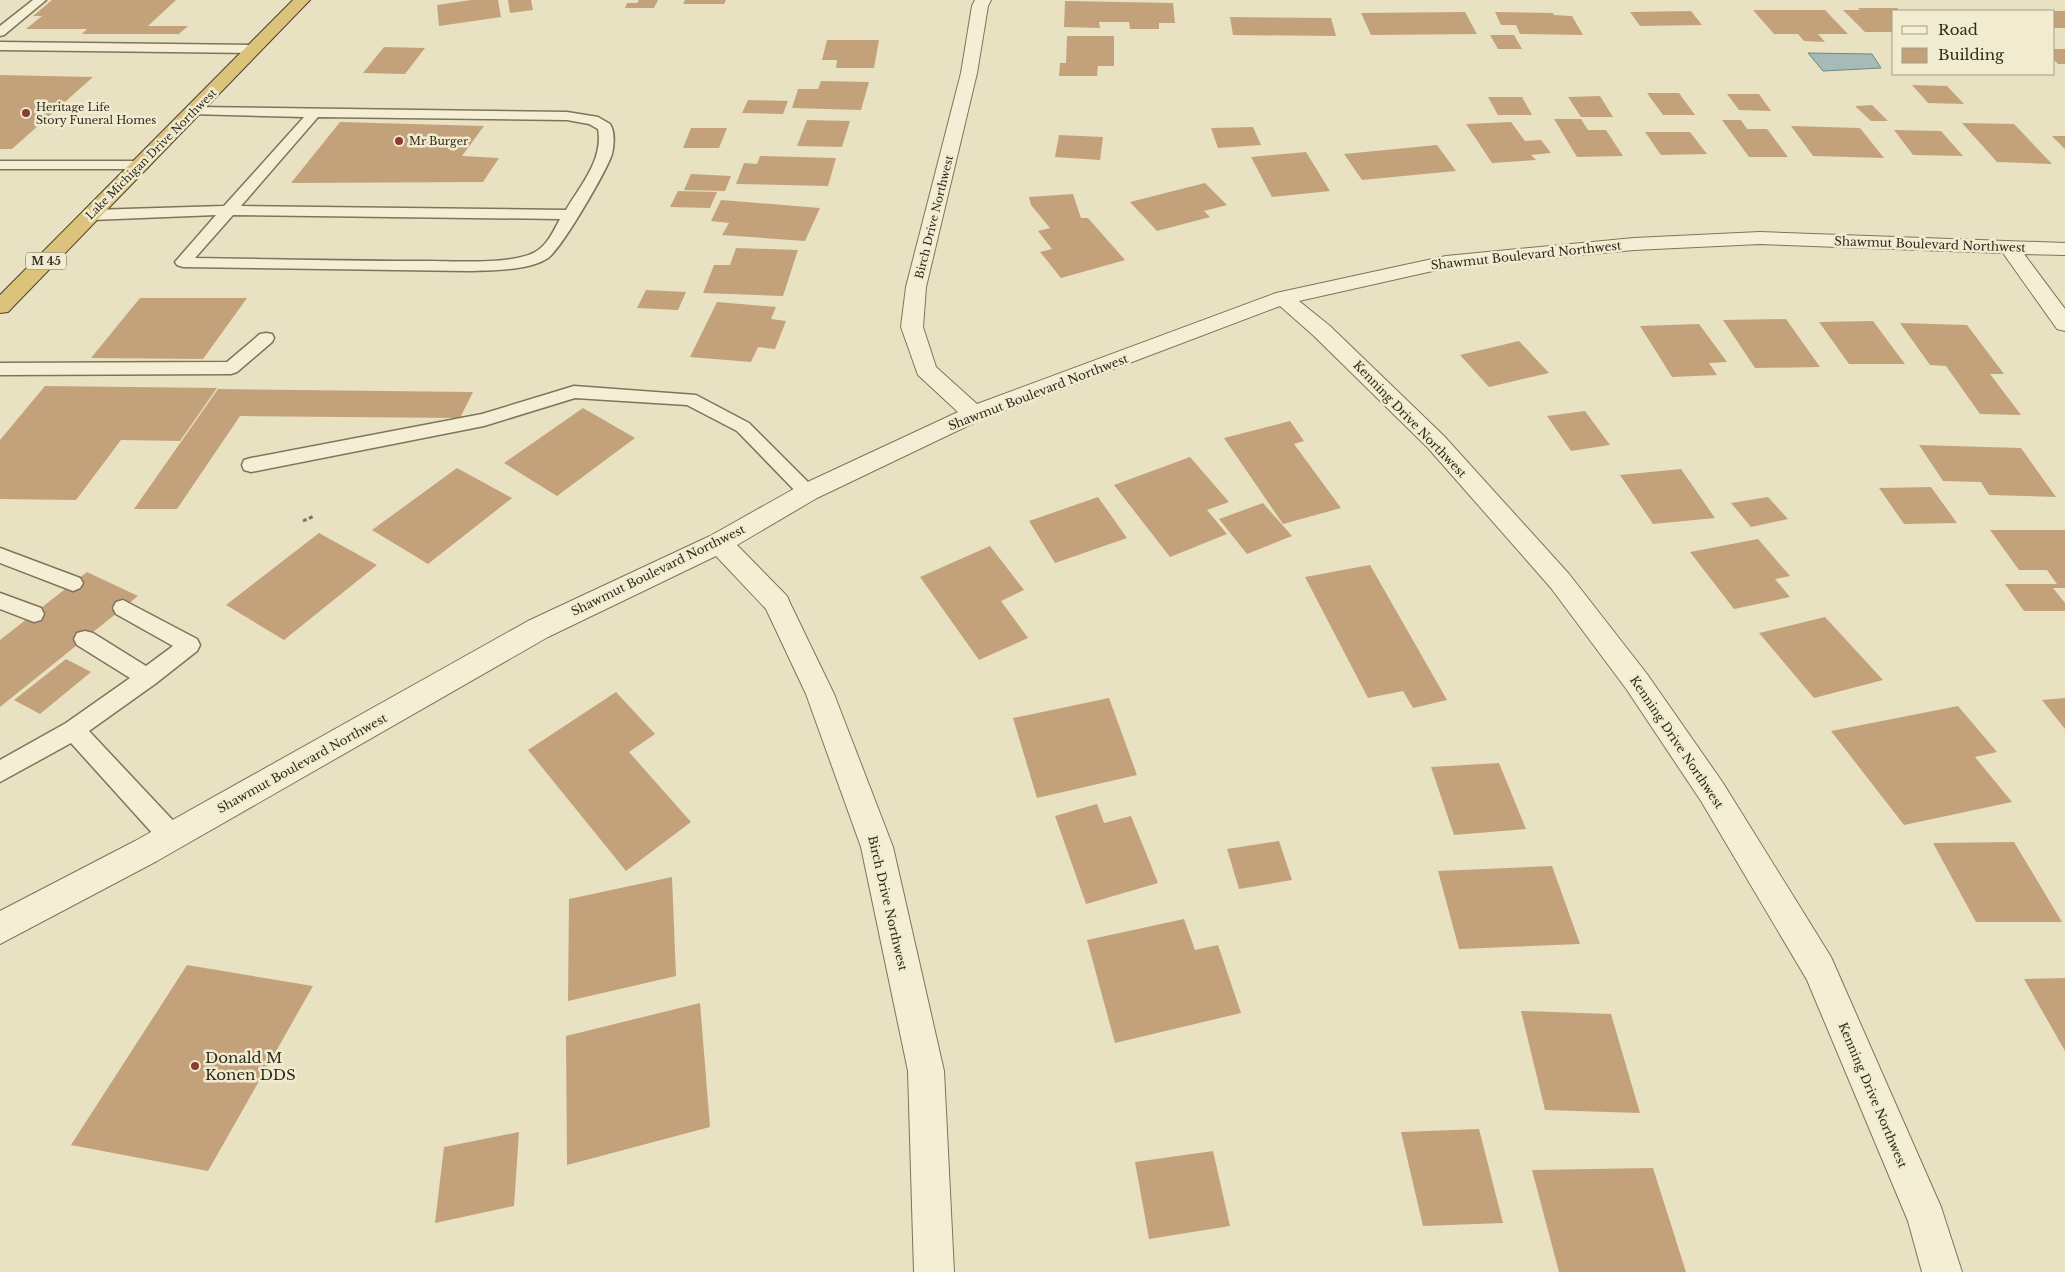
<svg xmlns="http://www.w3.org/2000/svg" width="2065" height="1272" viewBox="0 0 2065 1272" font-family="'Libre Baskerville',serif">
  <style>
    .water { fill: #a4bbb7; stroke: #6c8885 }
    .building { fill: #c3a27b }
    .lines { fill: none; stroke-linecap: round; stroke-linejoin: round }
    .service-casing { stroke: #80735b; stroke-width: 3 }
    .minor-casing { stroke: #80735b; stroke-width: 2 }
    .trunk-casing { stroke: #4e412f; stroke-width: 2 }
    .path { stroke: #80735b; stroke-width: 3; stroke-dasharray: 4 2.5; stroke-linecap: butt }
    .service { fill: #f4efd4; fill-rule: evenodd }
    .minor { fill: #f4efd4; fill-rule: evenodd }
    .trunk { fill: #dcc37c; fill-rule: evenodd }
    .poi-dot { fill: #893c31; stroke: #f1ecd0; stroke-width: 2 }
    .labels { text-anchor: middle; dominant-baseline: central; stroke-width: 5; stroke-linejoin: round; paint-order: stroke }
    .far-poi-label { font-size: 11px; fill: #312a1e; stroke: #f1ecd0; text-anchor: start }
    .far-street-label { font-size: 11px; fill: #312a1e; stroke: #f1ecd0 }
    .shield { fill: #f1ecd0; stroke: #6b6453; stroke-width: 1 }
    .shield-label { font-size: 11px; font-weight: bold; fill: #312a1e }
    .street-label { font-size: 12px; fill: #312a1e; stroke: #f1ecd0 }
    .near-poi-label { font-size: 15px; fill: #312a1e; stroke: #f1ecd0; text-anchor: start }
  </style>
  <rect width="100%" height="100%" fill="#e8e2c2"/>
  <path class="water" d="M1808,53L1872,54L1881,68L1823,71Z"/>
  <path class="building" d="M52,0H176L148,26H188L179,34H82L87,29H26L42,16H33Z
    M471,0H498L501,17L439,26L437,5Z
    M508,0H531L533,10L510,13Z
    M639,0H658L654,8H625L627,3H637Z
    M685,0H726L724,4H683Z
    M1065,1L1173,3L1175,23H1159V29H1130L1129,22H1099L1100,28L1064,27Z
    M1858,8H1897L1900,11H1894V32H1865L1843,10H1860Z
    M1753,10H1825L1848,34H1818L1825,42L1804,41L1798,34H1774Z
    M1691,11L1702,25L1640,26L1630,12Z
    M2054,11H2065V28H2054Z
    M1465,12L1477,34L1371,35L1361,13Z
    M1495,12L1553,13L1554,15L1572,16L1583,35L1520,34L1516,25H1501Z
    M1230,17L1331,18L1336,36L1233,35Z
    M1490,35H1514L1522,49H1498Z
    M1067,36H1114V66H1098L1097,76H1059L1060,63H1066Z
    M827,40H879L874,68H836L837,60H822Z
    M384,47L425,48L405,74L363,73Z
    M2054,49H2065V64H2058L2054,60Z
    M0,75L93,77L12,149H0Z
    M821,81L869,82L861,110L792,108L798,89H818Z
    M1912,85L1947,86L1964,104L1928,103Z
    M1647,93H1679L1695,115H1663Z
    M1727,94H1759L1771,111L1739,110Z
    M1600,96L1613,117H1581L1568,97Z
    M1488,97H1522L1532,115H1498Z
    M748,100L788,101L783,114L742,113Z
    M1872,105L1888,121H1871L1855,106Z
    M1554,119H1581L1588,130H1606L1623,156L1577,157Z
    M807,120L850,121L842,147L797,146Z
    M1722,120H1741L1747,129H1767L1788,157H1749Z
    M340,122L484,126L462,156L499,158L483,182L291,183Z
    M1511,122L1525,141L1541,140L1551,153L1531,155L1536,160L1492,163L1466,124Z
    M1962,123L2014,124L2052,164L1997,162Z
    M1791,126L1860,128L1884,158L1813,156Z
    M1253,127L1261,145L1218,148L1211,128Z
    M691,128H727L719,148H683Z
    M1894,130L1941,131L1963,156L1913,155Z
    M1645,132H1690L1707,154L1661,155Z
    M1059,135L1103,137L1100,160L1055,157Z
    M2052,136H2065V149Z
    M1437,145L1456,171L1362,180L1344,154Z
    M1306,152L1330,191L1272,197L1251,157Z
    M760,156L836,158L828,186L736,184L744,163L757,164Z
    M691,174L731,176L725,191L684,190Z
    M1205,183L1227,205L1204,211L1210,217L1157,231L1130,202Z
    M678,191L717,192L710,208L670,207Z
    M1073,194L1081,218H1088L1125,260L1061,278L1040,252L1052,249L1038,231L1050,228L1031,205L1029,197Z
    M721,200L820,208L805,241L722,235L729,223L711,221Z
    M736,248L798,250L783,296L703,293L714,265H730Z
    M646,290L686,292L678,310L637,308Z
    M140,298H247L203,359L91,358Z
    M717,302L776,307L771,319L786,321L775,349L758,347L751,362L690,357Z
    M1786,319L1820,367L1755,368L1723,320Z
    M1873,321L1905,364H1849L1819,322Z
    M1900,323L1967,325L2004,374H1990L2021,415L1980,414L1946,366L1930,365Z
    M1699,324L1727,362L1709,363L1717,375L1672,377L1640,326Z
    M1519,341L1549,373L1489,387L1460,355Z
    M45,386L217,388L180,441L121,440L76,500L0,499V440Z
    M218,389L473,392L460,418L240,416L177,509H134Z
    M583,408L635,438L557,496L504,463Z
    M1585,411L1610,445L1571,451L1547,416Z
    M1290,421L1304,441L1294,444L1341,508L1283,524L1224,438Z
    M1919,445L2021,448L2056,497L1989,495L1981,482L1943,481Z
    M1190,457L1229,502L1207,510L1227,534L1170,557L1114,485Z
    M457,468L512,498L428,564L372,530Z
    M1681,469L1715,518L1653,524L1620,475Z
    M1931,487L1957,523L1904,524L1879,488Z
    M1098,497L1127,538L1055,563L1029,521Z
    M1768,497L1788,519L1751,527L1731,503Z
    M1263,503L1292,536L1247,554L1219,519Z
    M1990,530H2065V588H2053L2065,603V611H2024L2005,584H2057L2047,570H2019Z
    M319,533L377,565L284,640L226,605Z
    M1758,539L1790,576L1775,579L1790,597L1734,609L1690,552Z
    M990,546L1024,590L1001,601L1028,638L979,660L920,577Z
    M1370,565L1447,700L1413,708L1403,691L1368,698L1305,577Z
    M87,572L138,596L0,707V640Z
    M1825,617L1883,680L1814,698L1759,633Z
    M66,659L91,672L40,714L14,700Z
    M616,692L655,734L629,752L691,822L626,871L528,750Z
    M1109,698L1137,775L1037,798L1013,718Z
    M2065,698V729L2042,700Z
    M1958,706L1997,752L1975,757L2012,802L1904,825L1831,731Z
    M1499,763L1526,829L1454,835L1431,767Z
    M1097,804L1104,823L1131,816L1158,883L1086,904L1055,816Z
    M1279,841L1292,880L1239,889L1227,849Z
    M2014,842L2062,922H1976L1933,843Z
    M1552,866L1580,944L1459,949L1438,871Z
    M672,877L676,976L568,1001L569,899Z
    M1184,919L1195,950L1218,945L1241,1013L1115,1043L1087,940Z
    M187,965L313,986L208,1171L71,1145Z
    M2065,978V1051L2024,979Z
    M700,1003L710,1127L567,1165L566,1036Z
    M1521,1011L1611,1014L1640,1113L1545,1110Z
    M1479,1129L1503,1223L1423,1226L1401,1132Z
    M519,1132L514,1206L435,1223L444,1147Z
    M1213,1151L1230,1226L1149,1239L1135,1162Z
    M1653,1168L1686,1272H1559L1532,1170Z"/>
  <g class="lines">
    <g class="service-casing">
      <path id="service" d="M33,0H46L4,35L0,36V26Z
        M0,42L255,45L261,49L255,53L0,50Z
        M195,107L567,112L598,117L610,124C615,132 614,145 612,154C606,172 562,248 548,258C529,271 491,270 468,271L183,267L177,265L175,262L216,215L92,220L87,218L84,215L87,212L92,210L224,206L304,117L190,114L188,111L190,108ZM318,117L567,120L589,124L598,129C604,159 580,186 566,210L241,206ZM233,215L560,219C554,230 547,246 535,252C512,265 454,261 427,261C349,261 272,259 195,258Z
        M0,161H142L147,162L149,165L147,168L142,169H0Z
        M266,333L272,334L274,338L272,342L237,372L231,374L0,375V363L227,362L260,334Z
        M574,386L696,395L749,423L818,492L815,497L808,499L801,497L737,431L687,405L575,398L484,426L251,472L244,470L242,465L244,460L251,458L482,414Z
        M0,548L80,578L83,583L80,588L73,591L0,563Z
        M0,593L41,608L44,614L41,620L34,622L0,609Z
        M123,600L197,639L200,645L197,651L155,684L89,731L181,829L184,837L181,845L172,848L163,845L71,743L0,782V760L66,723L130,678L77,645L74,639L77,633L85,631L93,633L146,666L173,646L116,614L113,608L116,602Z"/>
    </g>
    <g class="minor-casing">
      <path id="minor" d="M975,0H991L988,6L977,73L926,287L923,327L936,367L977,404L1276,293L1446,256L1634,238L1760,232L2065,243V255L2024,254L2065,309V331L2057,329L2003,253L1760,244L1634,250L1446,268L1299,301L1330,326L1444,436L1569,574L1647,674L1723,783L1831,957L1941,1207L1962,1272H1922L1908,1221L1807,980L1701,801L1627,690L1551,588L1428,448L1314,336L1280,306L982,419L817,498L737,545L787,596L790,603L834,694L893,847L944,1071L954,1272H914L908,1071L861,847L806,694L766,609L716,556L548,637L157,861L0,944V911L135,841L528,621L710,536L799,486L958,412L918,375L901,327L906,287L961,73L972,6Z"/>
    </g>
    <g class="trunk-casing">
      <path id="trunk" d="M293,0H310L8,312L0,313V295Z"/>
    </g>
    <path class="path" d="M303,521L314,516"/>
    <use href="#service" class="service"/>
    <use href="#minor" class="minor"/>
    <use href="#trunk" class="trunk"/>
  </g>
  <g class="poi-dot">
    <circle cx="26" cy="113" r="5"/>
    <circle cx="399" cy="141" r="5"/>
    <circle cx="195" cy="1066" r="5"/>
  </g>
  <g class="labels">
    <g class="far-poi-label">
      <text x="36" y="107">Heritage Life<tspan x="36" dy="13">Story Funeral Homes</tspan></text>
      <text x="409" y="141">Mr Burger</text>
    </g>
    <g class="far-street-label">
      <text transform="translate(151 154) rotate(-45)">Lake Michigan Drive Northwest</text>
      <text transform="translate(934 217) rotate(-76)">Birch Drive Northwest</text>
    </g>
    <rect class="shield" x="26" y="252.5" width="40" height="17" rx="4"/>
    <g class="shield-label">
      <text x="46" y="261">M 45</text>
    </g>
    <g class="street-label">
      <text transform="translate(1930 244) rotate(2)">Shawmut Boulevard Northwest</text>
      <text transform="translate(1526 255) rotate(-6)">Shawmut Boulevard Northwest</text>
      <text transform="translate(1038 392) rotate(-21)">Shawmut Boulevard Northwest</text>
      <text transform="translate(1410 419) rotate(46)">Kenning Drive Northwest</text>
      <text transform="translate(658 570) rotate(-26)">Shawmut Boulevard Northwest</text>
      <text transform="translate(1677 742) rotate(56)">Kenning Drive Northwest</text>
      <text transform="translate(302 763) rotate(-29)">Shawmut Boulevard Northwest</text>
      <text transform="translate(888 903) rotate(77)">Birch Drive Northwest</text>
      <text transform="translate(1873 1095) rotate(67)">Kenning Drive Northwest</text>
    </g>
    <g class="near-poi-label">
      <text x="205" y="1057">Donald M<tspan x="205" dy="17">Konen DDS</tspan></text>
    </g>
  </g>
  <rect x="1892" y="10" width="162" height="65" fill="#f1ecd0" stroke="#a49e89"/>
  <rect x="1902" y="26" width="25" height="8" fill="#f4efd4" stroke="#a49e89"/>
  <text x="1938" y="35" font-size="15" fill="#312a1e">Road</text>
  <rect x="1902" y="48" width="25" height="15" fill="#c3a27b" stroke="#a49e89"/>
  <text x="1938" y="60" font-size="15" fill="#312a1e">Building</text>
</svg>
